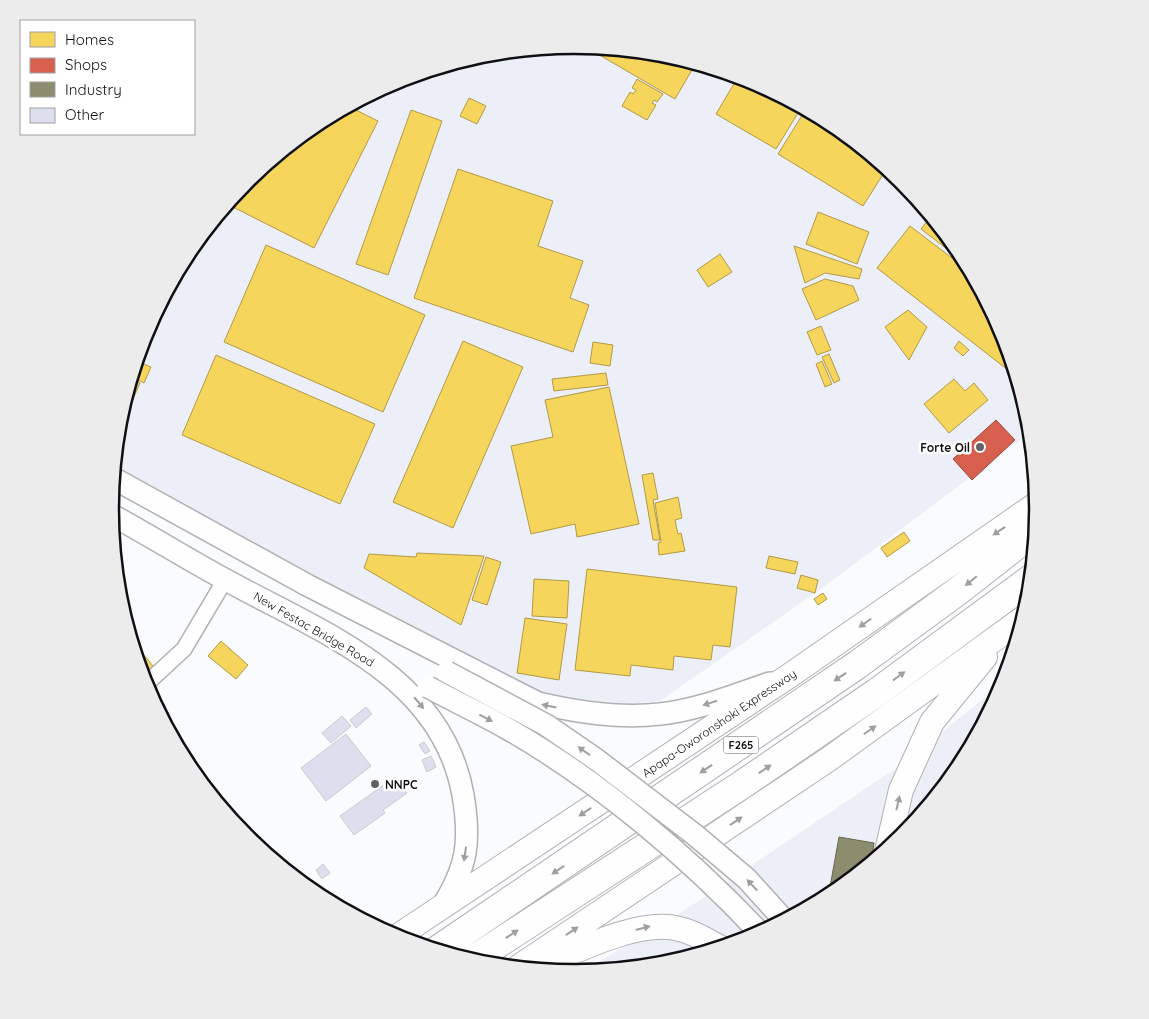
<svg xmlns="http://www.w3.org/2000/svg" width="1149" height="1019" viewBox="0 0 1149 1019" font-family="Quicksand,sans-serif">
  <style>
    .built { fill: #edeff8 }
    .homes { fill: #f6d55c; stroke: #b19a46 }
    .shops { fill: #d6604d; stroke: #9b483c }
    .industry { fill: #8c8c6e; stroke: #676753 }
    .building { fill: #dddfef; stroke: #cacbce }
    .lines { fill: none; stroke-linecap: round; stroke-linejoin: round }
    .street-casing { stroke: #b1b1b4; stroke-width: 18 }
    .secondary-casing { stroke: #b1b1b4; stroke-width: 24 }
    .primary-casing { stroke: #b1b1b4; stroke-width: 26 }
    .highway-casing { stroke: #b1b1b4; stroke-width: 30 }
    .street { stroke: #fefeff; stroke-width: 15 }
    .secondary { stroke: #fefeff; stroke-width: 21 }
    .primary { stroke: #fefeff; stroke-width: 24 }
    .highway { stroke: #fefeff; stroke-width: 28 }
    .secondary-bridge-casing { stroke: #b1b1b4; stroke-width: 24; stroke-linecap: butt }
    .secondary-bridge { stroke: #fefeff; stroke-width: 21 }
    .oneway { fill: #9f9fa1 }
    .poi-dot { fill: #626266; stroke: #fff; stroke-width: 2 }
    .labels { text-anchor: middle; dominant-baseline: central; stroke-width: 5; stroke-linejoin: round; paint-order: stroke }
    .shield { fill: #fff; stroke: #58585a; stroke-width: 1 }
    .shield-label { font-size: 11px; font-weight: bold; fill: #101014 }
    .poi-label { font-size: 12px; font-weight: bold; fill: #101014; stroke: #fff; text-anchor: end }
    .street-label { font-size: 12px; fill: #101014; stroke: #fff }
    .rim { fill: none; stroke: #101014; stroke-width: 2.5 }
  </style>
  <rect width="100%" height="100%" fill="#fafbfe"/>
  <path class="built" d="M575,45L665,54L753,80L833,123L903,181L961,252L1004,332L1030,419L1031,432L818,591L660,701L585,709L525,699L432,662L113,474L119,419L145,331L188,251L246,181L317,123L397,80L484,54Z
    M1005,681L961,768L903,838L832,896L752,939L665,965L577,974L667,922L908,760Z"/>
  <path class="homes" d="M584,46L665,54L696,63L675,99Z
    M738,77L798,113L776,149L716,114Z
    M637,79L663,94L657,102L654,100L652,103L656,105L647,120L622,106L630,92L633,94L636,90L632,88Z
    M469,98L486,106L477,124L460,116Z
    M348,106L378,121L314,248L227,204L246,181L317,123Z
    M806,109L833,123L887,168L863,206L778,154Z
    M411,110L442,121L388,275L356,264Z
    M458,169L553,201L538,246L583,261L570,298L589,305L573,352L414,298Z
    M818,212L869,232L857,264L806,244Z
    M931,216L961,252L969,266L921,229Z
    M910,226L973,274L1004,332L1017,377L877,268Z
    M266,245L425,315L383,412L224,342Z
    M794,246L862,269L859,279L825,273L805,283Z
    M720,254L732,272L708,287L697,270Z
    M825,279L853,286L859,300L816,320L802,289Z
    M908,310L927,327L909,360L885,327Z
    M821,326L831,350L817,355L807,332Z
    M463,341L523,367L453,528L393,502Z
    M959,341L969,350L963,356L954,348Z
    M593,342L613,345L610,366L590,363Z
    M829,354L840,380L834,383L822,357Z
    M216,355L375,424L340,504L182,435Z
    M137,361L151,367L144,383L132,377Z
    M822,361L832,384L825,387L816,364Z
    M606,373L608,385L554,391L552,379Z
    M131,379L140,383L127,413L121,411Z
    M954,379L965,391L974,383L988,400L949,433L924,404Z
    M609,387L639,524L577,537L575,524L531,534L511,446L553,437L545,400Z
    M653,473L658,499L653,500L660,540H653L642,475Z
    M678,497L682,518L675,520L678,534L681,533L685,551L659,555L658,543L661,542L655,503Z
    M904,532L910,541L887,557L881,548Z
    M417,553L484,556L461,625L364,568L369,554L416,557Z
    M769,556L798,562L795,574L766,568Z
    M486,557L501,562L487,605L472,600Z
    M587,569L737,587L730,647L713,645L711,660L674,656L673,670L631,665L630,676L575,670Z
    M801,575L818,580L815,593L797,588Z
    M534,579L569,581L567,618L532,616Z
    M823,593L827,599L818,605L814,599Z
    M525,618L567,624L559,680L517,673Z
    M221,641L248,665L236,679L208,656Z
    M139,649L153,666L142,676L135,653Z"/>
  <path class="shops" d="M996,420L1015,440L972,480L953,459Z"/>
  <path class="industry" d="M839,837L874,843L871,864L828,898Z"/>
  <path class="building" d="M366,707L372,714L356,728L350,720Z
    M342,716L351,726L331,743L322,733Z
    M346,734L371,766L326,801L301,768Z
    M424,742L430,751L425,754L419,745Z
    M431,756L436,767L427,772L422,760Z
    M395,777L407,793L383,810L385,813L354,835L340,816Z
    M323,864L330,873L322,879L316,870Z"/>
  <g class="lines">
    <g class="street-casing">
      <path id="street" d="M145,685L184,649L225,580"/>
    </g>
    <g class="secondary-casing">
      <path id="secondary" d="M113,478L307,585L538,703C577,712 619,719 660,714C698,710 734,695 770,683
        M110,514C149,535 187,559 226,580C320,632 442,675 463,795C471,842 467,867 442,907"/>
    </g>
    <g class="primary-casing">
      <path id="primary" d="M887,851L901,790L932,722L985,657
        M395,938L789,676L1038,503
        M517,968L829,759L1025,617
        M535,968C573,953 635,920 675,928C692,931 706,940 721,948"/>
    </g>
    <g class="highway-casing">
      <path id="highway" d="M436,951L857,665L958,591L1037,529
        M471,961L743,784L876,693L1032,578"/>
    </g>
    <use href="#street" class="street"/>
    <use href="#secondary" class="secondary"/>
    <use href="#primary" class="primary"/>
    <use href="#highway" class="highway"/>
    <g class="secondary-bridge-casing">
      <path id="secondary-bridge" d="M447,672L546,725L597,760L695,835L747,879L785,921
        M428,687C454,701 482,714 508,729C599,781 690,858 761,934"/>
    </g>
    <use href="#secondary-bridge" class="secondary-bridge"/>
  </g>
  <defs><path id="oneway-solid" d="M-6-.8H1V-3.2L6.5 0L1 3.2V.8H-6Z" transform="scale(1.25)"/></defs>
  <g class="oneway">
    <use href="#oneway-solid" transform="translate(999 531) rotate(146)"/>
    <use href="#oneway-solid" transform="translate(971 581) rotate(141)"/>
    <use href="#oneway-solid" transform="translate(865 623) rotate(145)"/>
    <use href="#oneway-solid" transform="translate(899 676) rotate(-36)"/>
    <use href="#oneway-solid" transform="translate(840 677) rotate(146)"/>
    <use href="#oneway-solid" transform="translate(419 703) rotate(50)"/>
    <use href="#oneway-solid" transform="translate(710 703) rotate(163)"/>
    <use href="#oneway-solid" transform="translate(549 706) rotate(-168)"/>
    <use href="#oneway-solid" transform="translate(486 718) rotate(27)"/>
    <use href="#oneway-solid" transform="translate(870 730) rotate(-35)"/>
    <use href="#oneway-solid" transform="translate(584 751) rotate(-145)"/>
    <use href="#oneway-solid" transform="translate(706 769) rotate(146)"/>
    <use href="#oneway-solid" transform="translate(765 769) rotate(-34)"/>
    <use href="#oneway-solid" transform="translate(898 803) rotate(-77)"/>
    <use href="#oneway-solid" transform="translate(585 812) rotate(146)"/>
    <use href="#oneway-solid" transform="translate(736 821) rotate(-34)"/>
    <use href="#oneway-solid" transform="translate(465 854) rotate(98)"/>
    <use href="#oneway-solid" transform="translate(558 870) rotate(146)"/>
    <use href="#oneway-solid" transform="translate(752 885) rotate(-133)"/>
    <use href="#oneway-solid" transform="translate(643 928) rotate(-15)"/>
    <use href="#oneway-solid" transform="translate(572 931) rotate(-34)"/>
    <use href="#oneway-solid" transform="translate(512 934) rotate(-33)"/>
  </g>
  <g class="poi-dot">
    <circle cx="980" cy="447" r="5"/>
    <circle cx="375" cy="784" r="5"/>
  </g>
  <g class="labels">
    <rect class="shield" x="723.5" y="736.5" width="35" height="17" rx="4"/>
    <g class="shield-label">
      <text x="741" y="745">F265</text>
    </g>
    <g class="poi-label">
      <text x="970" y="447">Forte Oil</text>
      <text x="385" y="784" text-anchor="start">NNPC</text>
    </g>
    <g class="street-label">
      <text transform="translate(314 629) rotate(30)">New Festac Bridge Road</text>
      <text transform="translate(719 723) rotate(-34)">Apapa-Oworonshoki Expressway</text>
    </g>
  </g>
  <path d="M0 0H1149V1019H0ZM119 509a455 455 0 1 1 910 0a455 455 0 1 1-910 0Z" fill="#ececec" fill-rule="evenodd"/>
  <path class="rim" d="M119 509a455 455 0 1 1 910 0a455 455 0 1 1-910 0Z"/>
  <rect x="20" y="20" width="175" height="115" fill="#ffffff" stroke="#9f9fa1"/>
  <rect x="30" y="32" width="25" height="15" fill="#f6d55c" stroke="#9f9fa1"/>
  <text x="65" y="45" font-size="15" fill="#101014">Homes</text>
  <rect x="30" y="58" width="25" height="15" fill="#d6604d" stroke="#9f9fa1"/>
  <text x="65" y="70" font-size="15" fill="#101014">Shops</text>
  <rect x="30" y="82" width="25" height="15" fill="#8c8c6e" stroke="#9f9fa1"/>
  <text x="65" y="95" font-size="15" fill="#101014">Industry</text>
  <rect x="30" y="108" width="25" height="15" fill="#dddfef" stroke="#9f9fa1"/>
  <text x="65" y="120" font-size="15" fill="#101014">Other</text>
</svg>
